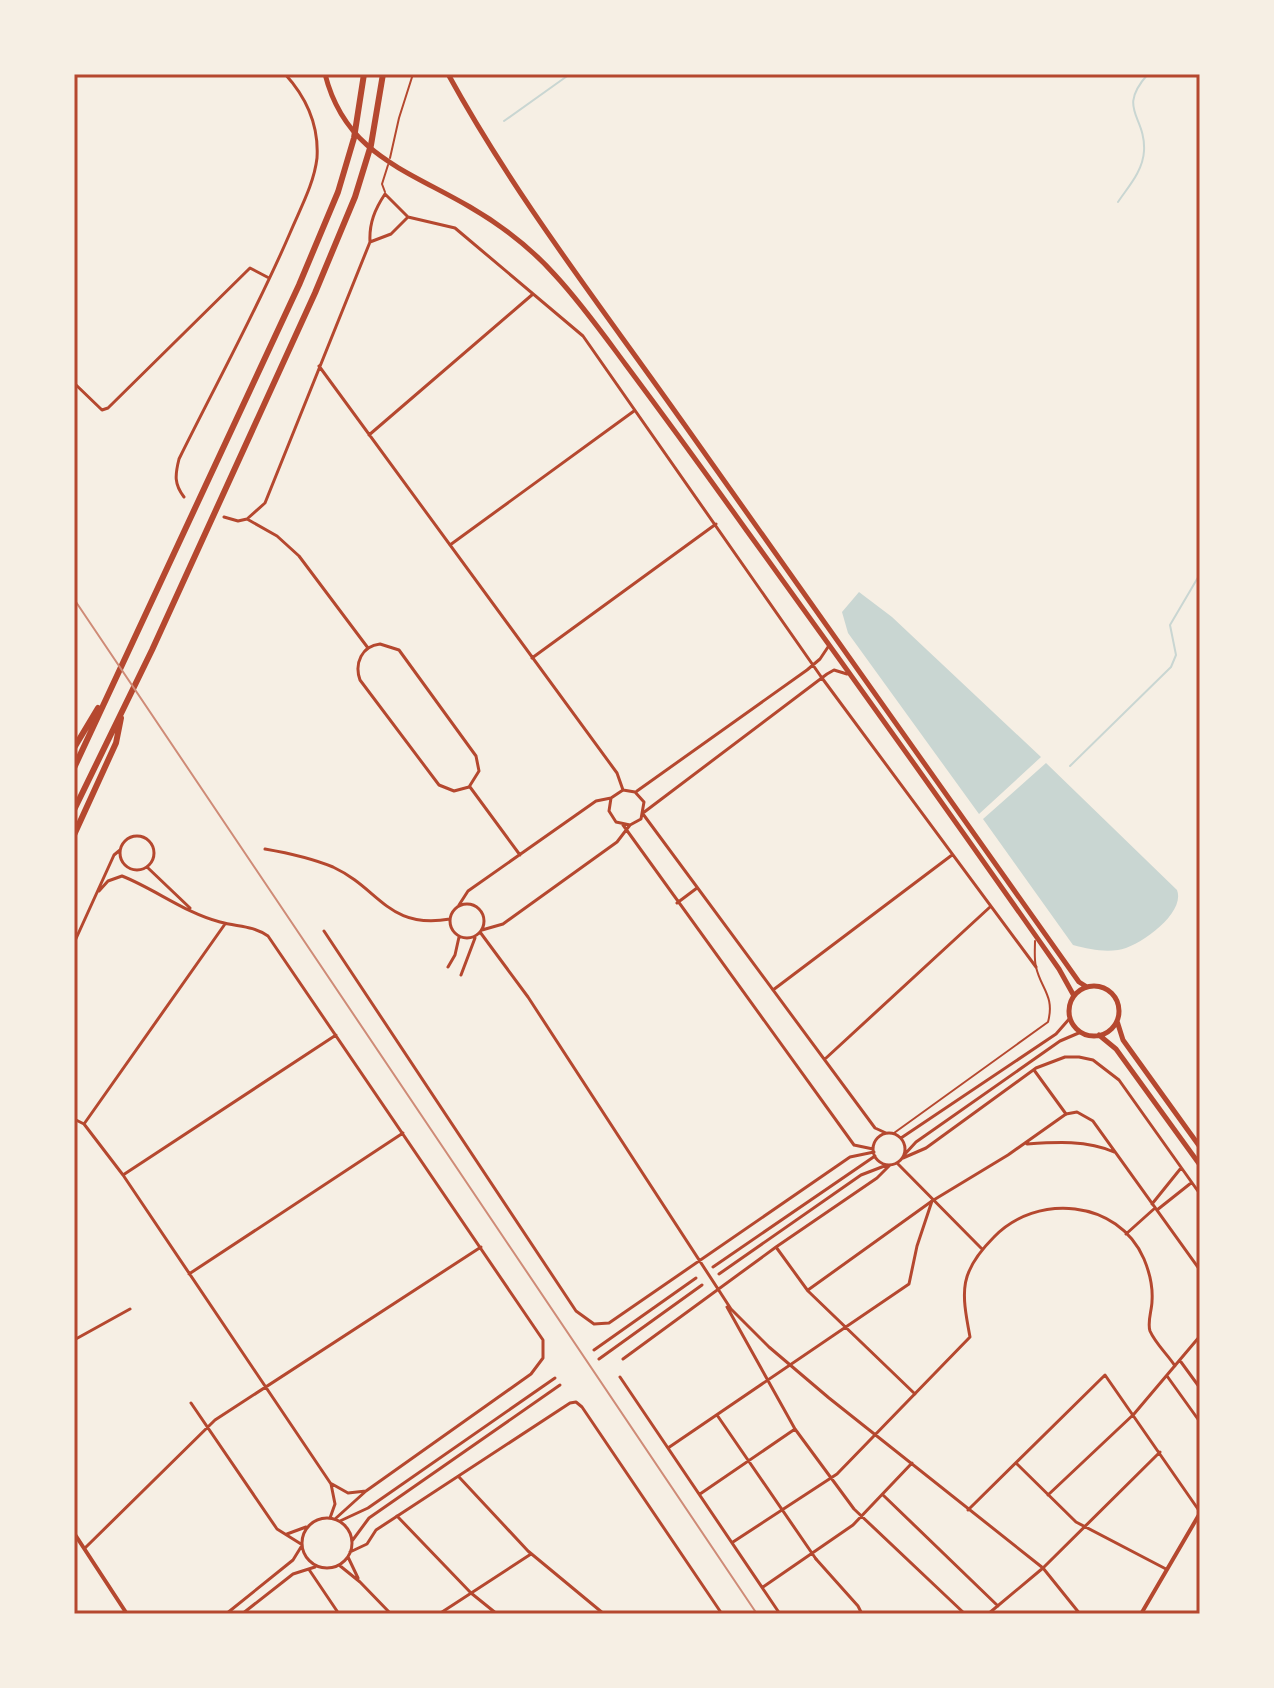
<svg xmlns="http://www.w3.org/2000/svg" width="1274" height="1688" viewBox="0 0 1274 1688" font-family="'IBM Plex Sans',sans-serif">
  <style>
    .water { fill: #c9d6d2 }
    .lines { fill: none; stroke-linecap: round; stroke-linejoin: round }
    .stream { stroke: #c9d6d2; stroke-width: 2 }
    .service { stroke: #b5482f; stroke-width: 2 }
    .pedestrian { stroke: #b5482f; stroke-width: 3 }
    .minor { stroke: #b5482f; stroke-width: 3 }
    .tertiary { stroke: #b5482f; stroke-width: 4 }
    .secondary { stroke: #b5482f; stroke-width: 5 }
    .motorway { stroke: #b5482f; stroke-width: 6 }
    .rail { stroke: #cf8b77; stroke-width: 2 }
    .neatline { fill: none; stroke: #b5482f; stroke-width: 3 }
  </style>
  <rect width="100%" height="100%" fill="#f6efe4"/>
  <path class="water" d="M859,592L892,617L1041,757L979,814L848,633L842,612Z
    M1046,763L1177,890C1186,913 1139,947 1118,950C1102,952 1089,949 1073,945L983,819Z"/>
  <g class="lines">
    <path class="stream" d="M504,121L570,74
      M1118,202C1128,187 1143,171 1144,151C1146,115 1116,110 1148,74
      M1070,766L1171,667L1176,655L1170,625L1200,574"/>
    <path class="service" d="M390,158L399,118L413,74
      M385,192L382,184L388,165
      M894,1133L1048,1022C1055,996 1041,989 1036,967C1034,959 1035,949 1035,941"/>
    <path class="pedestrian" d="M1034,1070L1066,1114
      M808,1290L932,1201
      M397,1516L471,1593L497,1614
      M816,1559L858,1606L862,1614"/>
    <path class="minor" d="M385,194L408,217L391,234L370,242C369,223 375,209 385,194Z
      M408,217L455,228L583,336L822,678L1036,967
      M319,366L617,773L623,790
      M74,383L102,410L108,408L250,268L269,278
      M369,435L533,294
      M184,497C174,484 175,475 179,459C216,384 257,310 290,233C300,209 314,184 317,158C319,126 306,97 285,74
      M224,517L238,521L247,519L277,536L299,556L368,648
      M247,519L265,503L370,242
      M450,545L634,411
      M380,644L399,650L476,756L479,771L469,787L454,791L439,785L360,680C354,663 362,646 380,644Z
      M532,658L716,524
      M470,787L520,855
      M637,791L807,670L820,659L828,647
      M643,813L827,674L834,670L847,674
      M643,814L875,1128L886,1133
      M623,825L854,1145L873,1149
      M120 853a17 17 0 1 1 34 0a17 17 0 1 1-34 0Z
      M265,849C288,853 311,858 333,867C380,889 388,930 450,919
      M147,867L190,908
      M99,891L108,881L122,876C155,889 185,913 220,922C238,927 252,925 268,936L543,1340V1358L531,1374L366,1491L335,1519
      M677,903L697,888
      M450 921a17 17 0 1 1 34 0a17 17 0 1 1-34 0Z
      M459,905L468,891L596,801L611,798L623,790L635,792L644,802L641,819L630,825L616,822L609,811L611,798
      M482,930L503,924L617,842L630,825
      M324,931L576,1311L594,1324L609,1323L850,1157L874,1152
      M480,932L528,997L731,1309L769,1347L829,1398L1043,1568L1080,1614
      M74,943L114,855L120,850
      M448,967L455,955L459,937
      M461,975L475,938
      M773,990L952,855
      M825,1059L990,907
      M74,1119L84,1124L123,1175L331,1484L335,1504L330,1518
      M84,1124L225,924
      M873 1149a16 16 0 1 1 32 0a16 16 0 1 1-32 0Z
      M901,1138L1056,1034L1070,1018
      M1027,1144C1056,1142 1087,1140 1114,1152
      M905,1154L916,1142L1060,1041L1081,1032
      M903,1158L926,1148L1036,1068L1065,1057H1079L1093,1060L1119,1080L1200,1194
      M897,1163L981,1248
      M123,1175L336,1035
      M1152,1204L1181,1168
      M1157,1210L1191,1183
      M1126,1234L1155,1208
      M776,1247L808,1291L915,1394
      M713,1267L875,1156
      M189,1274L403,1133
      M719,1274L861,1175L887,1165
      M727,1307L795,1429L854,1509L965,1614
      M74,1340L130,1309
      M594,1350L696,1278
      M599,1359L702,1285
      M623,1359L776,1247L877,1178L890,1165
      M1181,1362L1200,1388
      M1167,1376L1200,1422
      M620,1377L780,1614
      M191,1403L277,1529L301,1544
      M717,1415L816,1559
      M668,1448L909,1284L917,1246L932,1201L1008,1155L1066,1114L1077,1112L1093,1121L1200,1270
      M1016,1463L1076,1522L1166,1569
      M459,1477L528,1551L604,1614
      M332,1484L348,1493L366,1491
      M700,1494L795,1429
      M883,1495L998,1606
      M1048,1495L1134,1414L1200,1336
      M968,1510L1105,1375L1200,1512
      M302 1543a25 25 0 1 1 50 0a25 25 0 1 1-50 0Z
      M340,1521L368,1508L555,1378
      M287,1534L306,1527
      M352,1541L369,1518L560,1385
      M733,1542L837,1474L970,1337C961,1290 959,1272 994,1237C1036,1193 1118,1199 1144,1259C1149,1271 1153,1287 1152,1301C1152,1310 1147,1322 1150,1331C1155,1343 1168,1355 1175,1366
      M85,1548L215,1420L481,1247
      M350,1552L367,1544L376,1530L570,1403L576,1402L582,1407L722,1614
      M348,1557L358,1578
      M339,1565L360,1582L391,1614
      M310,1571L339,1614
      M763,1587L853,1525L912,1463
      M226,1614L293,1560L301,1547
      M242,1614L293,1574L315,1567
      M439,1614L531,1554
      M988,1614L1043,1568L1160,1452"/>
    <path class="tertiary" d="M74,1533L127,1614
      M1141,1614L1200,1513"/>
    <path class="secondary" d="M325,74C345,154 407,170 470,207C501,225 531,248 555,275C581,303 603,334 626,365C667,420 707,475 747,531C852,676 956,822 1059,969L1074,996
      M448,74C516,198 603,309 684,424C816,610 948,796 1079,982L1087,987
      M1069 1011a25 25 0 1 1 50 0a25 25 0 1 1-50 0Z
      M1117,1021L1123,1040L1200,1147
      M1099,1035L1116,1049L1200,1165"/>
    <path class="motorway" d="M74,748L98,708
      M74,768L299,285L338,192L354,138L364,74
      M74,810L152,650L315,293L355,197L371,145L383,74
      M74,835L116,743L121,718"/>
    <path class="rail" d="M74,599L757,1614"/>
  </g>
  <rect width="1274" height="1688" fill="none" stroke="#f6efe4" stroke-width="152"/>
  <rect x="76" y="76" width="1122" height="1536" class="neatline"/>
</svg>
